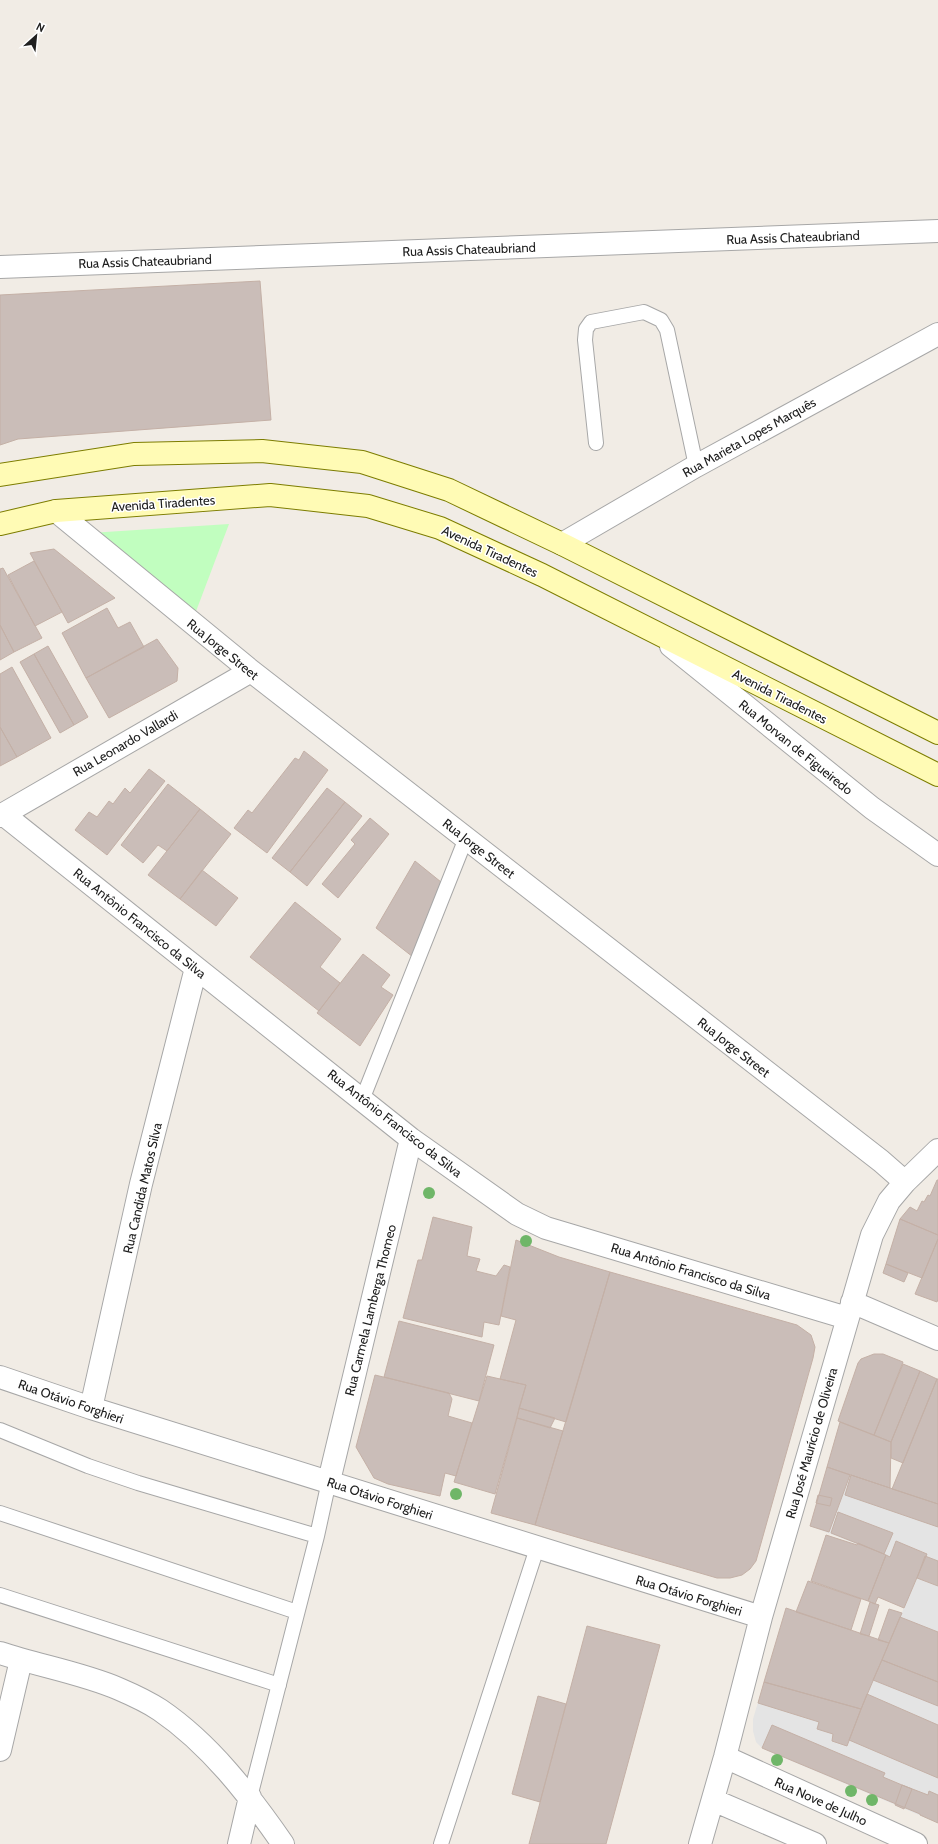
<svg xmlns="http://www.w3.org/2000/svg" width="938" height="1844" viewBox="0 0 938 1844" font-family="Cabin,sans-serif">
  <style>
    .park { fill: #c1febf }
    .parking { fill: #e4e4e4 }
    .building { fill: #cabdb8; stroke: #c4b0a6 }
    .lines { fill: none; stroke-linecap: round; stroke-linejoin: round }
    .service-casing { stroke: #a7a7a7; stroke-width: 16 }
    .minor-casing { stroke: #a7a7a7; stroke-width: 24 }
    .secondary-casing { stroke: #7d7d00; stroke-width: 24 }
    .service { stroke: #fff; stroke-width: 14 }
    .minor { stroke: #fff; stroke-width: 22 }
    .secondary { stroke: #fffbb5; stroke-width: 22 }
    .tree { fill: #6fb668 }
    .labels { text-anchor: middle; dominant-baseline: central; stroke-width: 3; stroke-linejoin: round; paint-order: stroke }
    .street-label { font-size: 13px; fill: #202020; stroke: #fff }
  </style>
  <rect width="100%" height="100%" fill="#f1ece5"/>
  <path class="park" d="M229,524L195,614L90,533Z"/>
  <path class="parking" d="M827,1467L938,1504V1561L925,1556L926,1553L896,1541L890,1557L810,1526Z
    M917,1578L938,1586V1632L900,1617Z
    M882,1660L938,1682V1823L763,1749L756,1742L753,1731V1719L764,1682L860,1709Z"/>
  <path class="building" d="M260,281L271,420L18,439L0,445V295Z
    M54,549L115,598L68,623L30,553Z
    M34,561L62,612L35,626L8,575Z
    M3,568L42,638L14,652L0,625V569Z
    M107,608L118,628L130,622L144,647L86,678L62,633Z
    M0,625L14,652L0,660Z
    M157,639L178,668L177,681L109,718L86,678Z
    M48,646L88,717L74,725L34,654Z
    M34,654L74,725L60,733L20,662Z
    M12,667L51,738L17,757L0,727V674Z
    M0,727L17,757L0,766Z
    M304,751L328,770L267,853L234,828L248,810L252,813L295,758L299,760Z
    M149,769L165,781L107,855L75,830L89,812L97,817L109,801L113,804L125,788L130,793Z
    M168,784L200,809L167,851L158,845L143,863L121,845Z
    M327,788L345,802L290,872L272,858Z
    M345,802L362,816L307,886L290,872Z
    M200,809L231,834L180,899L148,875Z
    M370,818L389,834L338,898L322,884L355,844L351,840Z
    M415,861L441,882L413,957L376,928Z
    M202,870L238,898L216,926L180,899Z
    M295,902L341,939L320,967L340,983L319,1011L250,957Z
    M363,954L390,975L381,987L393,995L360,1046L317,1013Z
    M937,1180H938V1235L900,1219L910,1207L917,1211L922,1201L924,1202L928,1195L930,1196Z
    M433,1217L472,1227L467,1256L480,1259L476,1271L496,1276L504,1265L510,1267L499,1325L484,1322L482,1337L403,1318L418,1260H422Z
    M900,1219L938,1235V1239L922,1278L886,1264Z
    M938,1239V1299L937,1302L915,1294Z
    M516,1240L559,1257L610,1272L566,1422L519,1408L526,1385L500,1379L516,1320L501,1316Z
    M886,1264L908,1273L904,1282L883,1273Z
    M610,1272L797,1325L811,1335L815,1347L813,1358L756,1561L750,1569L742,1575L730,1578H717L535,1525Z
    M399,1321L494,1345L479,1401L384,1377Z
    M874,1354H883L903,1362L874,1435L838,1421L858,1363L861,1359Z
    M903,1364L920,1371L891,1442L874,1435Z
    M920,1371L937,1379L903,1463L891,1458V1442Z
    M375,1375L449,1393L452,1399L448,1416L472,1423L456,1476L445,1473L440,1496L388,1484L374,1478L356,1447Z
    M487,1376L526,1385L495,1494L454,1482Z
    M937,1379H938V1504L892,1489Z
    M519,1408L555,1418L550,1428L517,1418Z
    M517,1418L563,1431L535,1525L491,1513Z
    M840,1422L891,1442L890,1488L827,1467Z
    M827,1467L850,1475L829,1532L810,1526Z
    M851,1475L938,1504V1527L845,1495Z
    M818,1495L832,1498L830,1506L816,1503Z
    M838,1512L893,1533L884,1554L831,1533Z
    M826,1535L857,1545L858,1543L886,1555L868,1601L811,1581Z
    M896,1541L927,1554L904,1608L878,1597L875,1604L868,1601L886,1555L890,1557Z
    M925,1556L938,1561V1586L917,1578Z
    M808,1581L861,1599L851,1630L796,1612Z
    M870,1602L879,1605L869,1636L860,1634Z
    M786,1608L889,1643L861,1709L764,1682Z
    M889,1609L902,1613L889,1643L878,1640Z
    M900,1617L938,1632V1682L882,1660Z
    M587,1626L660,1645L606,1844H529Z
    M882,1660L938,1682V1706L873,1680Z
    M764,1682L861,1709L847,1746L832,1741L833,1734L817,1729L819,1722L758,1703Z
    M867,1694L938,1725V1778L849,1740Z
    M538,1696L566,1704L540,1802L512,1794Z
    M772,1725L885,1773L883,1777L902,1785L928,1795L929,1791L938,1795V1823L920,1815V1814L762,1748Z
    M902,1785L912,1789L904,1809L895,1805Z"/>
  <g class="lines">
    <g class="service-casing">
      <path id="service" d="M596,443L585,340L586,329L591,322L644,312L661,320L667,330L696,466
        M362,1100L466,838
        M0,1430L88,1466L138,1483L317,1536
        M0,1513L297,1612
        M0,1595L279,1685
        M250,1797L317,1536L329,1481
        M441,1844L537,1548"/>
    </g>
    <g class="minor-casing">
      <path id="minor" d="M0,267L938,231
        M56,511L251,671L881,1161L905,1182
        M562,544L696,466L938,334
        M671,646L872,808L938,855
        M3,814L411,1139L517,1214L546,1228L847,1318
        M0,816L251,671
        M852,1302L938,1339
        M0,1377L91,1408L761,1617
        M91,1408L141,1184L196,968
        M329,1481L411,1139
        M0,1653C39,1666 82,1673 119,1689C133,1695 148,1702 160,1710C210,1744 249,1795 283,1844
        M0,1750L21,1660
        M725,1757L916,1844
        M713,1800L815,1844
        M239,1844L250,1797
        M700,1844L725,1757L761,1617L872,1235L889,1201L905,1182L938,1150"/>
    </g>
    <g class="secondary-casing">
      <path id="secondary" d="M0,475L134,454L262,451L362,462L449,490L562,544L938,733
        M0,524L56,511L270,495L368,506L440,528L542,575L938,775"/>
    </g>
    <use href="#service" class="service"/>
    <use href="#minor" class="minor"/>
    <use href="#secondary" class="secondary"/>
  </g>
  <g class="tree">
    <circle cx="429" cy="1193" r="6"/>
    <circle cx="526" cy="1241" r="6"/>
    <circle cx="456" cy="1494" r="6"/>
    <circle cx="777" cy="1760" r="6"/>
    <circle cx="851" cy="1791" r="6"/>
    <circle cx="872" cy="1800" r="6"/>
  </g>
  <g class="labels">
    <g class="street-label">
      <text transform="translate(793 237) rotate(-2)">Rua Assis Chateaubriand</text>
      <text transform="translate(469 249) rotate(-2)">Rua Assis Chateaubriand</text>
      <text transform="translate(145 261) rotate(-2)">Rua Assis Chateaubriand</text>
      <text transform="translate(749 437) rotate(-29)">Rua Marieta Lopes Marquês</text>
      <text transform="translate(163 503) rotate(-4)">Avenida Tiradentes</text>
      <text transform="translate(490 551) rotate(25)">Avenida Tiradentes</text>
      <text transform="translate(223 649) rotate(39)">Rua Jorge Street</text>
      <text transform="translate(780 696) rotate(27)">Avenida Tiradentes</text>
      <text transform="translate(125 743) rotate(-30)">Rua Leonardo Vallardi</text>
      <text transform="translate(796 747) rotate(39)">Rua Morvan de Figueiredo</text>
      <text transform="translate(479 848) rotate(38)">Rua Jorge Street</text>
      <text transform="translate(140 923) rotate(39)">Rua Antônio Francisco da Silva</text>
      <text transform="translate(734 1047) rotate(38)">Rua Jorge Street</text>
      <text transform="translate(395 1123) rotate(38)">Rua Antônio Francisco da Silva</text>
      <text transform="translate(142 1188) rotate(-77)">Rua Candida Matos Silva</text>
      <text transform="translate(691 1271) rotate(17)">Rua Antônio Francisco da Silva</text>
      <text transform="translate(370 1310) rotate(-76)">Rua Carmela Lamberga Thomeo</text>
      <text transform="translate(71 1401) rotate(19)">Rua Otávio Forghieri</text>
      <text transform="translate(811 1443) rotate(-74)">Rua José Maurício de Oliveira</text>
      <text transform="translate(380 1498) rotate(18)">Rua Otávio Forghieri</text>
      <text transform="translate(689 1595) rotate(17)">Rua Otávio Forghieri</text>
      <text transform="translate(821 1801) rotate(24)">Rua Nove de Julho</text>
    </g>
  </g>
  <g transform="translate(36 36) rotate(27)" stroke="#ffffff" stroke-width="3" paint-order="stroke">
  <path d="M0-3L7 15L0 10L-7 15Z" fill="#202020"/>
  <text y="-6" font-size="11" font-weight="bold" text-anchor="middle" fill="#202020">N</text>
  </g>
</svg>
